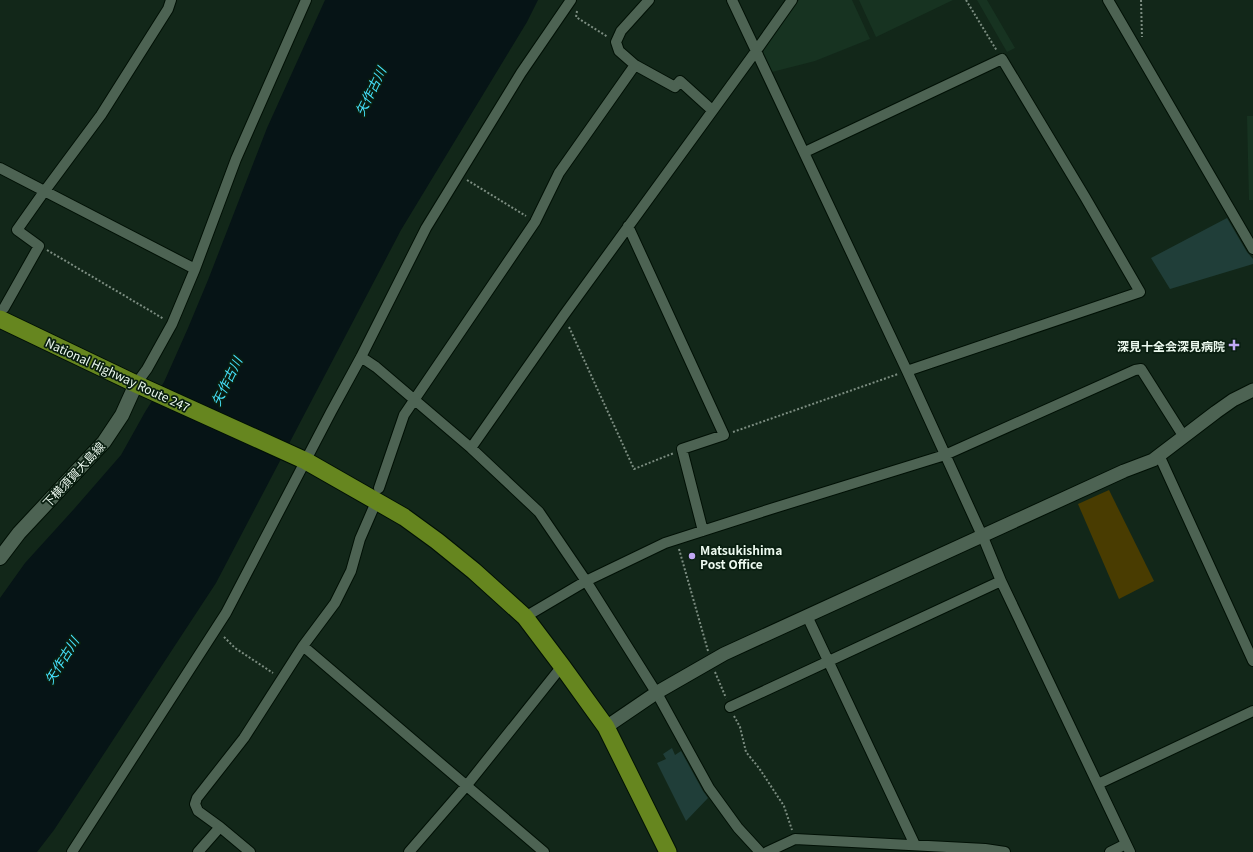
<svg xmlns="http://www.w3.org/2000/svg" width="1253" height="852" viewBox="0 0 1253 852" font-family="Georgia,'Noto Sans JP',serif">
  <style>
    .built { fill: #173321 }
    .green { fill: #493c01 }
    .water { fill: #061416 }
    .building { fill: #203e39 }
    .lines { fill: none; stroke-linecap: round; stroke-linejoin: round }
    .minor-casing { stroke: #001005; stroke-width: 12 }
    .tertiary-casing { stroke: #001005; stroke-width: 15 }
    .secondary-casing { stroke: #001005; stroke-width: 16 }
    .trunk-casing { stroke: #001005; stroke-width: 19 }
    .path { stroke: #7c8d81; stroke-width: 2; stroke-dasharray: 2 2; stroke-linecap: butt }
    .minor { stroke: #4d6353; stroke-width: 10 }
    .tertiary { stroke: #4d6353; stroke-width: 13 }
    .secondary { stroke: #4d6353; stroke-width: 14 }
    .trunk { stroke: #66861f; stroke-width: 17 }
    .poi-dot { fill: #c1a8f3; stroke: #091e10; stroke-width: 1.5 }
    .labels { text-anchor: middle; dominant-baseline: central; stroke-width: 3.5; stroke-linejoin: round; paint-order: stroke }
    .poi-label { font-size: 12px; font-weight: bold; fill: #ecf9ef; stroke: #091e10; text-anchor: end }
    .street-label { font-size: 12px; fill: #ecf9ef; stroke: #091e10 }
    .water-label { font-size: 13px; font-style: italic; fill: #46e2fd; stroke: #091e10 }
  </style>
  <rect width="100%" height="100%" fill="#122719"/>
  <path class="built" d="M799,0H852L870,39L815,61L772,72L763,55L764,48Z
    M859,0H953L876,37Z
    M977,0H987L1015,48L1007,52Z
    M1247,116H1253V200H1249Z"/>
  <path class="green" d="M1109,490L1154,581L1119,599L1078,504Z"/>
  <path class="water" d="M325,0H538L527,22L401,230L216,583L54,830L37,852H0V598L25,563L74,509L121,455L145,412L164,382L188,328L208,280L267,128Z"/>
  <path class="building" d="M1227,218L1247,252L1253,259V264L1170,289L1151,258Z
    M672,748L675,755L681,751L703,791L708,798L686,821L657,763L666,759L663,754Z"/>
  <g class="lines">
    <g class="minor-casing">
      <path id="minor" d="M649,0L621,31L616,42L619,51L635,65L675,87L680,81L712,110
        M732,0L907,371L985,542L1001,581L1130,852
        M1108,0L1253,249
        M805,152L1002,59L1085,197L1140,292L907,371
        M0,168L195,269
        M628,226L724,435L682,449L703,531
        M4,308L39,246L17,230L41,196L101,115L168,9L171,0
        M361,357L376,367L471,448L539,512L586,581L659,697L709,788L738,828L760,852
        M136,384L147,369L172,324L195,269L236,159L306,0
        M471,448L564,315L756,51L792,0
        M1159,455L1253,661
        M379,488L404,415L535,222L559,173L635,65
        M807,616L915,845
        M525,617L586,581L665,543L774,508L945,455L1135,370L1141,369L1184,437
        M303,646L544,852
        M730,707L1001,581
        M1098,784L1253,711
        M72,852L226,613L331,412L361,357L426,228L521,73L571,0
        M198,852L220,827
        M250,852L220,827L198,811L195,804L197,798L244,738L303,646L335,603L351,571L360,539L373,509
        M409,852L467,785L562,666
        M767,852L795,839L985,849L1005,852
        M1110,852L1126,844"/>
    </g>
    <g class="tertiary-casing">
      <path id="tertiary" d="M606,727L656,693L724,654L1124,471L1153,460L1216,412L1233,400L1253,390"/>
    </g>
    <g class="secondary-casing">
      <path id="secondary" d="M0,558L19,533L104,442L122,415L136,384"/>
    </g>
    <g class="trunk-casing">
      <path id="trunk" d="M0,319L136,384L306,461L404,517L437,541L474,571L525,617L562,666L606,727L668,852"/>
    </g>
    <path class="path" d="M966,0L997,51
      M1141,0L1142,37
      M577,11L576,17L608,37
      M467,180L526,216
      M47,250L164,319
      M569,327L634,469L674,453
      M733,432L898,374
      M679,549L708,651
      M224,637L235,648L273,673
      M715,672L726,698
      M734,716L740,727L746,752L759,768L784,806L792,830"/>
    <use href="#minor" class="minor"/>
    <use href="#tertiary" class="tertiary"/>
    <use href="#secondary" class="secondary"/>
    <use href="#trunk" class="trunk"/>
  </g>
  <g class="poi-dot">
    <path d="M1232 339h4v4h4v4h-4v4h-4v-4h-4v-4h4z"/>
    <circle cx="692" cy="556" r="4"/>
  </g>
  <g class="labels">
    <g class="poi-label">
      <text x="1225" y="345">深見十全会深見病院</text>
      <text x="700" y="549" text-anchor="start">Matsukishima<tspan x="700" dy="14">Post Office</tspan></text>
    </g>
    <g class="street-label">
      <text transform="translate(118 374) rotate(25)">National Highway Route 247</text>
      <text transform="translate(73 474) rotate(-47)">下横須賀大島線</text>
    </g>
    <g class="water-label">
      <text transform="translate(370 91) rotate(-64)">矢作古川</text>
      <text transform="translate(226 381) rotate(-64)">矢作古川</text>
      <text transform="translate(61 660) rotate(-58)">矢作古川</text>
    </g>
  </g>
</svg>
